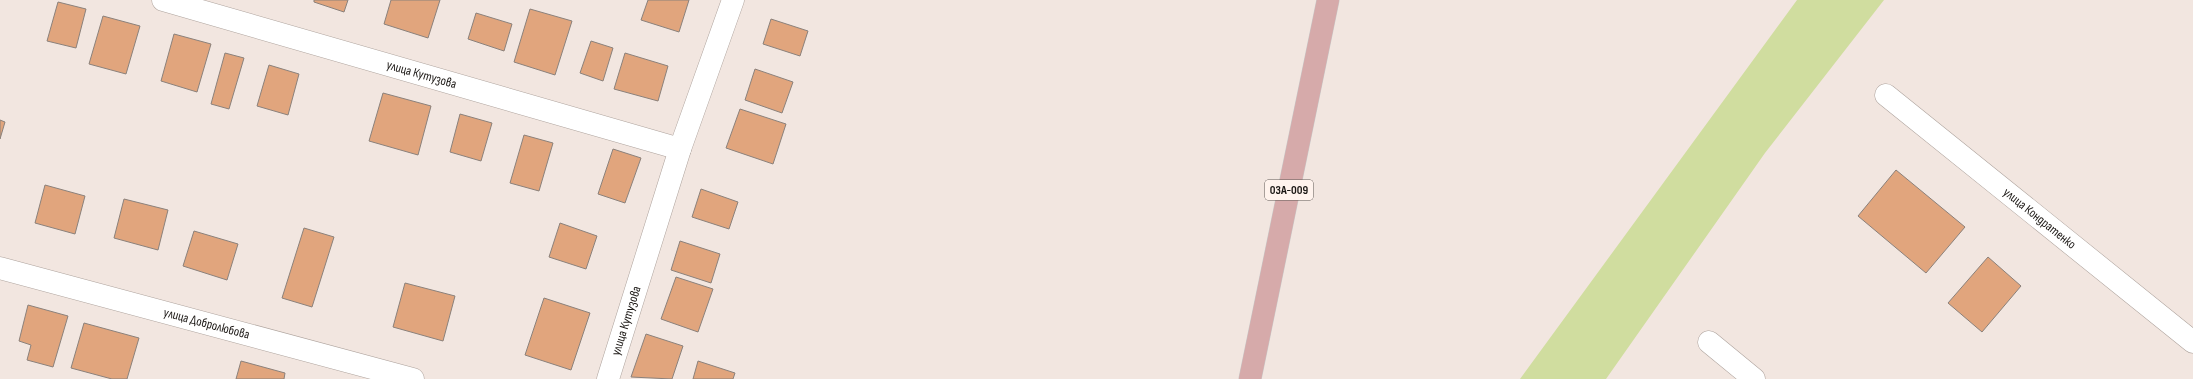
<svg xmlns="http://www.w3.org/2000/svg" width="2193" height="379" viewBox="0 0 2193 379" font-family="'Sofia Sans Condensed',sans-serif">
  <style>
    .green { fill: #d0dd9f }
    .building { fill: #e1a57d; stroke: #8b817b }
    .lines { fill: none; stroke-linecap: round; stroke-linejoin: round }
    .minor-casing { stroke: #aea39d; stroke-width: 23 }
    .primary-casing { stroke: #c8c7c7; stroke-width: 23 }
    .minor { stroke: #fff; stroke-width: 22 }
    .primary { stroke: #d6aaaa; stroke-width: 22 }
    .labels { text-anchor: middle; dominant-baseline: central; stroke-width: 4; stroke-linejoin: round; paint-order: stroke }
    .shield { fill: #fff3ed; stroke: #5f5955; stroke-width: 1 }
    .shield-label { font-size: 12px; font-weight: bold; fill: #1b1714 }
    .street-label { font-size: 13px; fill: #1b1714; stroke: #fff3ed }
  </style>
  <rect width="100%" height="100%" fill="#f2e6e0"/>
  <path class="green" d="M1797,0H1884L1765,153L1606,379H1520Z"/>
  <path class="building" d="M314,0H348L344,12L314,2Z
    M391,0H440L428,38L384,24Z
    M648,0H689L679,32L641,20Z
    M58,2L86,9L76,48L47,41Z
    M530,9L572,21L555,75L514,62Z
    M476,13L512,24L504,51L468,39Z
    M103,16L140,26L126,74L89,64Z
    M771,19L808,31L800,56L763,44Z
    M174,34L211,44L197,92L161,81Z
    M591,41L613,48L603,81L580,73Z
    M225,53L244,58L229,109L211,104Z
    M625,53L668,66L658,101L614,89Z
    M269,65L299,74L288,115L257,106Z
    M755,69L793,82L782,113L745,100Z
    M383,93L431,106L418,155L369,141Z
    M740,109L786,124L773,164L726,148Z
    M460,114L492,123L481,161L450,152Z
    M0,120L5,122L0,139Z
    M524,135L553,143L539,191L510,183Z
    M613,149L641,158L625,203L598,194Z
    M1896,170L1965,227L1926,273L1858,216Z
    M45,185L85,196L75,234L35,223Z
    M701,189L738,202L729,229L692,217Z
    M124,199L168,210L158,250L114,238Z
    M560,223L597,236L586,269L549,257Z
    M304,228L334,237L312,307L282,298Z
    M194,231L238,244L227,280L183,266Z
    M680,241L720,254L711,283L671,270Z
    M1988,257L2021,286L1982,332L1948,303Z
    M676,277L713,289L698,332L661,319Z
    M405,283L455,296L443,341L393,327Z
    M544,298L590,313L571,370L525,355Z
    M28,305L68,316L53,367L27,360L31,345L19,341Z
    M84,323L139,338L127,379H112L71,368Z
    M646,334L683,346L672,379L631,377Z
    M241,361L285,373L284,379H236Z
    M698,361L735,373L733,379H693Z"/>
  <g class="lines">
    <g class="minor-casing">
      <g id="minor">
        <path id="s1" d="M163,0L680,149"/>
        <path id="s2" d="M1886,95L2193,342"/>
        <path id="s3" d="M0,268L413,379"/>
        <path d="M1709,342L1754,379"/>
        <path id="s4" d="M608,379L680,149L733,0"/>
      </g>
    </g>
    <g class="primary-casing">
      <path id="primary" d="M1250,379L1328,0"/>
    </g>
    <use href="#minor" class="minor"/>
    <use href="#primary" class="primary"/>
  </g>
  <g class="labels">
    <rect class="shield" x="1265" y="180" width="48" height="20" rx="3"/>
    <g class="shield-label">
      <text x="1289" y="190">03А-009</text>
    </g>
    <g class="street-label">
      <text stroke="none"><textPath href="#s1" startOffset="269">улица Кутузова</textPath></text>
      <text stroke="none"><textPath href="#s2" startOffset="197">улица Кондратенко</textPath></text>
      <text stroke="none"><textPath href="#s4" startOffset="61">улица Кутузова</textPath></text>
      <text stroke="none"><textPath href="#s3" startOffset="214">улица Добролюбова</textPath></text>
    </g>
  </g>
</svg>
